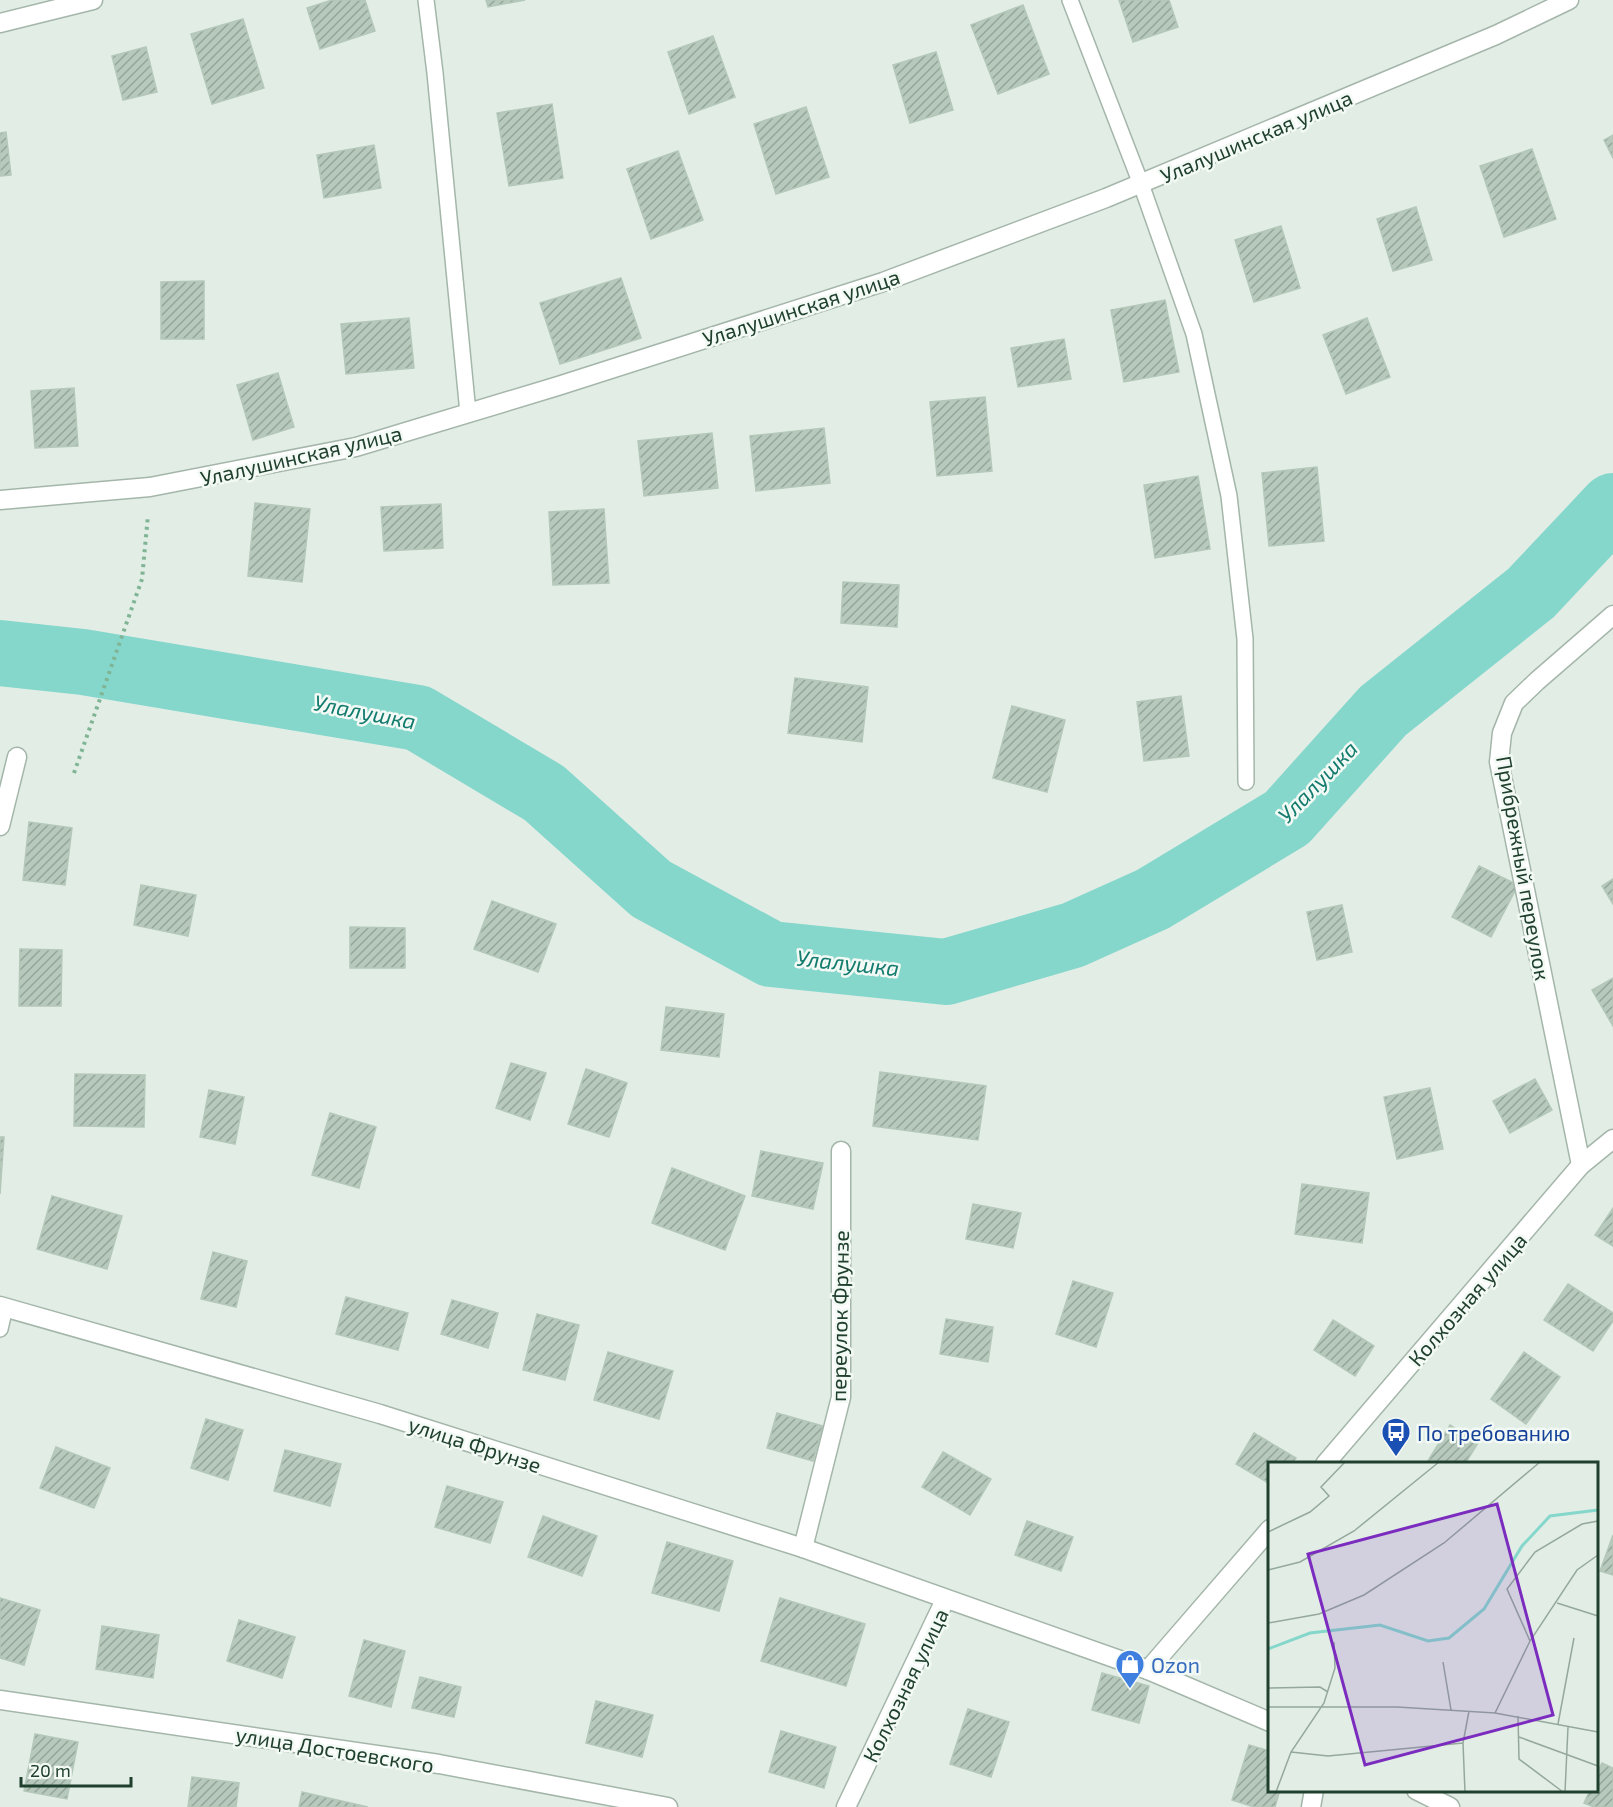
<svg xmlns="http://www.w3.org/2000/svg" width="1613" height="1807" viewBox="0 0 1613 1807" font-family="'Exo 2',sans-serif">
  <style>
    .lines { fill: none; stroke-linecap: round; stroke-linejoin: round }
    .river { stroke: #85d7cc; stroke-width: 66 }
    .building { fill: url(#building-hatch); stroke: #b4c8b9; stroke-width: 1.5 }
    .service-casing { stroke: #a4b6aa; stroke-width: 18 }
    .minor-casing { stroke: #a4b6aa; stroke-width: 21 }
    .tertiary-casing { stroke: #a4b6aa; stroke-width: 21 }
    .path { stroke: #7fb494; stroke-width: 4; stroke-dasharray: 3 4.5; stroke-linecap: butt }
    .service { stroke: #fff; stroke-width: 15 }
    .minor { stroke: #fff; stroke-width: 18 }
    .tertiary { stroke: #fff; stroke-width: 18 }
    .labels { text-anchor: middle; dominant-baseline: central; stroke-width: 5; stroke-linejoin: round; paint-order: stroke }
    .street-label { font-size: 21px; fill: #20402e; stroke: #f3f9f4 }
    .transit-label { font-size: 21px; fill: #164399; stroke: #f3f9f4; text-anchor: start }
    .shop-label { font-size: 21px; fill: #366cbe; stroke: #f3f9f4; text-anchor: start }
    .water-label { font-size: 22px; font-style: italic; fill: #147c6f; stroke: #f3f9f4 }
    .inset-river { fill: none; stroke: #85d7cc; stroke-width: 3 }
    .inset-road { fill: none; stroke: #94a89c; stroke-width: 1.5 }
    .view { fill: #7b2cbf; fill-opacity: 0.15; stroke: #7b2cbf; stroke-width: 3 }
    .inset-edge { fill: none; stroke: #20402e; stroke-width: 3 }
  </style>
  <defs>
    <pattern id="building-hatch" width="6" height="6" patternUnits="userSpaceOnUse" patternTransform="scale(1.5)"><rect width="6" height="6" fill="#b7c9bc"/><path d="M-1 1l2-2M0 6l6-6M5 7l2-2" fill="none" stroke="#94a599"/></pattern>
  </defs>
  <rect width="100%" height="100%" fill="#e2ede5"/>
  <g class="lines">
    <path class="river" d="M0,653L83,662L418,718L544,793L651,889L771,954L946,972L1073,935L1153,899L1287,818L1383,711L1531,593L1613,506"/>
  </g>
  <path class="building" d="M332,0H365L375,31L320,49L307,8Z
    M486,0H525L488,7Z
    M1119,0H1169L1178,27L1133,42Z
    M1023,5L1049,74L998,94L971,25Z
    M243,19L264,88L212,104L191,34Z
    M713,36L735,97L689,114L668,52Z
    M146,47L157,92L123,100L112,56Z
    M936,52L953,110L910,123L893,65Z
    M552,104L563,178L509,186L497,113Z
    M806,107L829,177L776,194L754,124Z
    M6,132L11,175L0,176V133Z
    M1613,135V158L1604,140Z
    M374,145L381,188L324,198L317,155Z
    M1532,149L1556,219L1504,237L1480,166Z
    M678,151L703,220L651,239L627,169Z
    M1416,207L1432,260L1393,271L1377,219Z
    M1281,226L1300,288L1254,302L1235,240Z
    M621,278L641,338L560,364L540,303Z
    M204,281V339H161V282Z
    M1165,300L1179,372L1124,382L1111,310Z
    M409,318L414,368L346,374L341,324Z
    M1367,318L1390,377L1346,394L1323,335Z
    M1064,339L1071,379L1018,387L1011,348Z
    M278,373L294,427L253,440L237,385Z
    M74,388L78,446L35,448L31,391Z
    M985,397L992,471L937,476L930,402Z
    M824,428L830,483L756,491L750,436Z
    M712,433L718,488L644,496L638,441Z
    M1317,467L1324,541L1269,546L1262,473Z
    M1198,476L1210,549L1155,558L1144,485Z
    M255,503L310,509L302,582L248,576Z
    M441,504L443,548L384,551L381,507Z
    M604,509L609,583L553,585L549,512Z
    M843,582L899,585L897,627L841,623Z
    M795,678L868,687L862,742L788,733Z
    M1181,696L1189,756L1144,761L1137,702Z
    M1012,706L1065,720L1047,792L993,778Z
    M29,822L72,828L65,885L23,880Z
    M1479,866L1518,885L1491,937L1452,917Z
    M1613,879V904L1602,886Z
    M141,885L196,895L188,936L134,925Z
    M492,901L556,924L538,972L474,949Z
    M1342,905L1352,952L1317,960L1307,912Z
    M350,927L405,928V968H350Z
    M20,949L62,950L61,1006H19Z
    M1613,978V1026L1592,990Z
    M666,1007L724,1014L719,1057L661,1050Z
    M511,1063L546,1073L530,1120L496,1108Z
    M586,1069L627,1083L609,1137L568,1124Z
    M880,1072L986,1086L978,1140L873,1126Z
    M75,1074L145,1075L144,1127L74,1126Z
    M1535,1079L1552,1110L1510,1133L1493,1101Z
    M1430,1088L1443,1149L1397,1159L1384,1097Z
    M209,1090L244,1097L235,1144L200,1137Z
    M330,1113L376,1127L359,1188L312,1175Z
    M0,1137H4L0,1194Z
    M761,1151L823,1163L813,1209L752,1196Z
    M672,1168L745,1196L725,1250L652,1223Z
    M1302,1184L1369,1193L1362,1243L1295,1234Z
    M52,1196L122,1216L107,1269L37,1249Z
    M973,1204L1021,1213L1013,1248L966,1239Z
    M1613,1208V1246L1595,1235Z
    M213,1252L247,1261L236,1307L201,1299Z
    M1073,1281L1113,1293L1096,1347L1056,1334Z
    M1568,1284L1613,1313V1321L1593,1351L1544,1320Z
    M346,1297L408,1313L398,1350L336,1334Z
    M452,1300L498,1313L488,1348L441,1334Z
    M537,1314L579,1325L565,1380L523,1370Z
    M946,1319L993,1327L988,1362L940,1354Z
    M1333,1320L1374,1346L1355,1376L1314,1350Z
    M608,1352L673,1371L659,1419L594,1400Z
    M1524,1352L1560,1377L1526,1424L1491,1399Z
    M777,1413L823,1426L813,1461L767,1448Z
    M206,1419L243,1430L228,1480L191,1468Z
    M1450,1425L1478,1443L1465,1464H1426Z
    M1254,1433L1296,1458L1292,1464H1270V1484L1236,1464Z
    M56,1447L110,1468L94,1508L40,1488Z
    M285,1450L341,1464L330,1506L274,1491Z
    M943,1452L991,1479L970,1515L922,1487Z
    M447,1486L503,1502L490,1543L435,1527Z
    M543,1516L597,1536L582,1576L528,1557Z
    M1027,1521L1073,1537L1061,1571L1015,1555Z
    M1613,1535V1575L1600,1571Z
    M667,1542L733,1561L719,1611L652,1593Z
    M0,1598L40,1610L24,1665L0,1658Z
    M780,1598L865,1624L846,1686L761,1661Z
    M239,1620L295,1637L282,1678L227,1661Z
    M102,1626L159,1635L153,1678L96,1669Z
    M364,1640L405,1651L391,1707L349,1696Z
    M1102,1673L1149,1686L1139,1723L1092,1710Z
    M420,1677L461,1687L454,1717L412,1708Z
    M596,1701L653,1715L642,1757L586,1743Z
    M968,1709L1009,1722L991,1777L950,1764Z
    M781,1731L836,1747L824,1788L769,1772Z
    M35,1734L78,1742L67,1799L24,1791Z
    M1249,1745L1270,1751V1790H1280L1275,1807H1254L1232,1800Z
    M1602,1763L1613,1768V1807H1594L1584,1803L1590,1790H1596V1775Z
    M192,1777L239,1783L236,1807H188Z
    M302,1792L368,1807H299Z"/>
  <g class="lines">
    <g class="service-casing">
      <path id="service" d="M426,0L435,73L468,413
        M1070,0L1141,184L1194,334L1229,496L1245,639L1246,782
        M0,1329L5,1307"/>
    </g>
    <g class="minor-casing">
      <path id="minor" d="M0,23L93,0
        M0,500L150,487L356,447L558,386L883,282L1106,198L1496,35L1569,0
        M0,826L17,757
        M1581,1165L1499,762L1502,733L1514,703L1537,681L1613,615
        M803,1548L841,1397V1151
        M1148,1670L1270,1722
        M0,1700L439,1764L668,1807
        M1416,1790L1450,1807
        M846,1807L945,1600
        M1311,1807L1314,1790"/>
    </g>
    <g class="tertiary-casing">
      <path id="tertiary" d="M0,1306L380,1414L803,1548L1148,1670L1270,1529
        M1325,1464L1581,1165L1613,1139"/>
    </g>
    <path class="path" d="M74,773L142,579L148,515"/>
    <use href="#service" class="service"/>
    <use href="#minor" class="minor"/>
    <use href="#tertiary" class="tertiary"/>
  </g>
  <defs>
    <g id="bus-pin" transform="scale(1.5)"><path d="M0 17L-7.5 6A9.5 9.5 0 1 1 7.5 6Z" fill="#1a4fb4" stroke="#f3f9f4"/><path d="M-5-6H5V4H4V6H2V4H-2V6H-4V4H-5ZM-3.5-4V0h7V-4ZM-3.5 1.2v1.5H-2V1.2ZM2 1.2v1.5H3.5V1.2Z" fill="#fff"/></g>
    <g id="shop-pin" transform="scale(1.5)"><path d="M0 17L-7.5 6A9.5 9.5 0 1 1 7.5 6Z" fill="#3f7fe0" stroke="#f3f9f4"/><path d="M-5-2.5h2.3a2.7 3.5 0 0 1 5.4 0H5L5.5 6h-11ZM-1.5-2.5h3a1.5 2.3 0 0 0-3 0Z" fill="#fff"/></g>
  </defs>
  <g fill-rule="evenodd">
    <use href="#bus-pin" x="1396" y="1432"/>
    <use href="#shop-pin" x="1130" y="1664"/>
  </g>
  <g class="labels">
    <g class="street-label">
      <text transform="translate(1256 136) rotate(-23)">Улалушинская улица</text>
      <text transform="translate(801 307) rotate(-18)">Улалушинская улица</text>
      <text transform="translate(301 455) rotate(-13)">Улалушинская улица</text>
      <text transform="translate(1524 868) rotate(80)">Прибрежный переулок</text>
      <text transform="translate(1467 1299) rotate(-49)">Колхозная улица</text>
      <text transform="translate(839 1316) rotate(-89)">переулок Фрунзе</text>
      <text transform="translate(475 1444) rotate(18)">улица Фрунзе</text>
      <text transform="translate(905 1685) rotate(-64)">Колхозная улица</text>
      <text transform="translate(335 1749) rotate(9)">улица Достоевского</text>
    </g>
    <g class="transit-label">
      <text x="1417" y="1432">По требованию</text>
    </g>
    <g class="shop-label">
      <text x="1151" y="1664">Ozon</text>
    </g>
    <g class="water-label">
      <text transform="translate(365 711) rotate(11)">Улалушка</text>
      <text transform="translate(1317 781) rotate(-46)">Улалушка</text>
      <text transform="translate(848 962) rotate(6)">Улалушка</text>
    </g>
  </g>
  <g transform="translate(1268 1462)">
    <rect width="330" height="330" fill="#e2ede5"/>
    <path class="inset-river" d="M0,187L42,171L112,163L160,179L181,176L216,147L254,84L282,54L330,48"/>
    <path class="inset-road" d="M0,70L42,50L61,34L53,25L77,0M0,108L32,100L86,69L171,0M289,141L330,154M0,161L51,152L96,133L176,81L272,0M262,179L239,127L267,90L314,62L330,59M175,200L183,248M0,226L52,225L60,230M0,245H129L227,251L262,179L309,108L330,93M227,251L330,270M250,254L251,297L295,330M290,262L306,176M251,275L330,304M23,290L60,294L195,281M8,330L23,290L56,241L67,206L66,180M197,330L195,281L201,249M297,330L300,265"/>
    <path class="view" d="M229,42L285,253L97,303L40,92Z"/>
    <rect width="330" height="330" class="inset-edge"/>
  </g>
  <path d="M21 1777v9h110v-9" fill="none" stroke="#20402e" stroke-width="3"/>
  <text x="30" y="1777" font-size="18" fill="#20402e" stroke="#f3f9f4" stroke-width="4.5" paint-order="stroke">20 m</text>
</svg>
